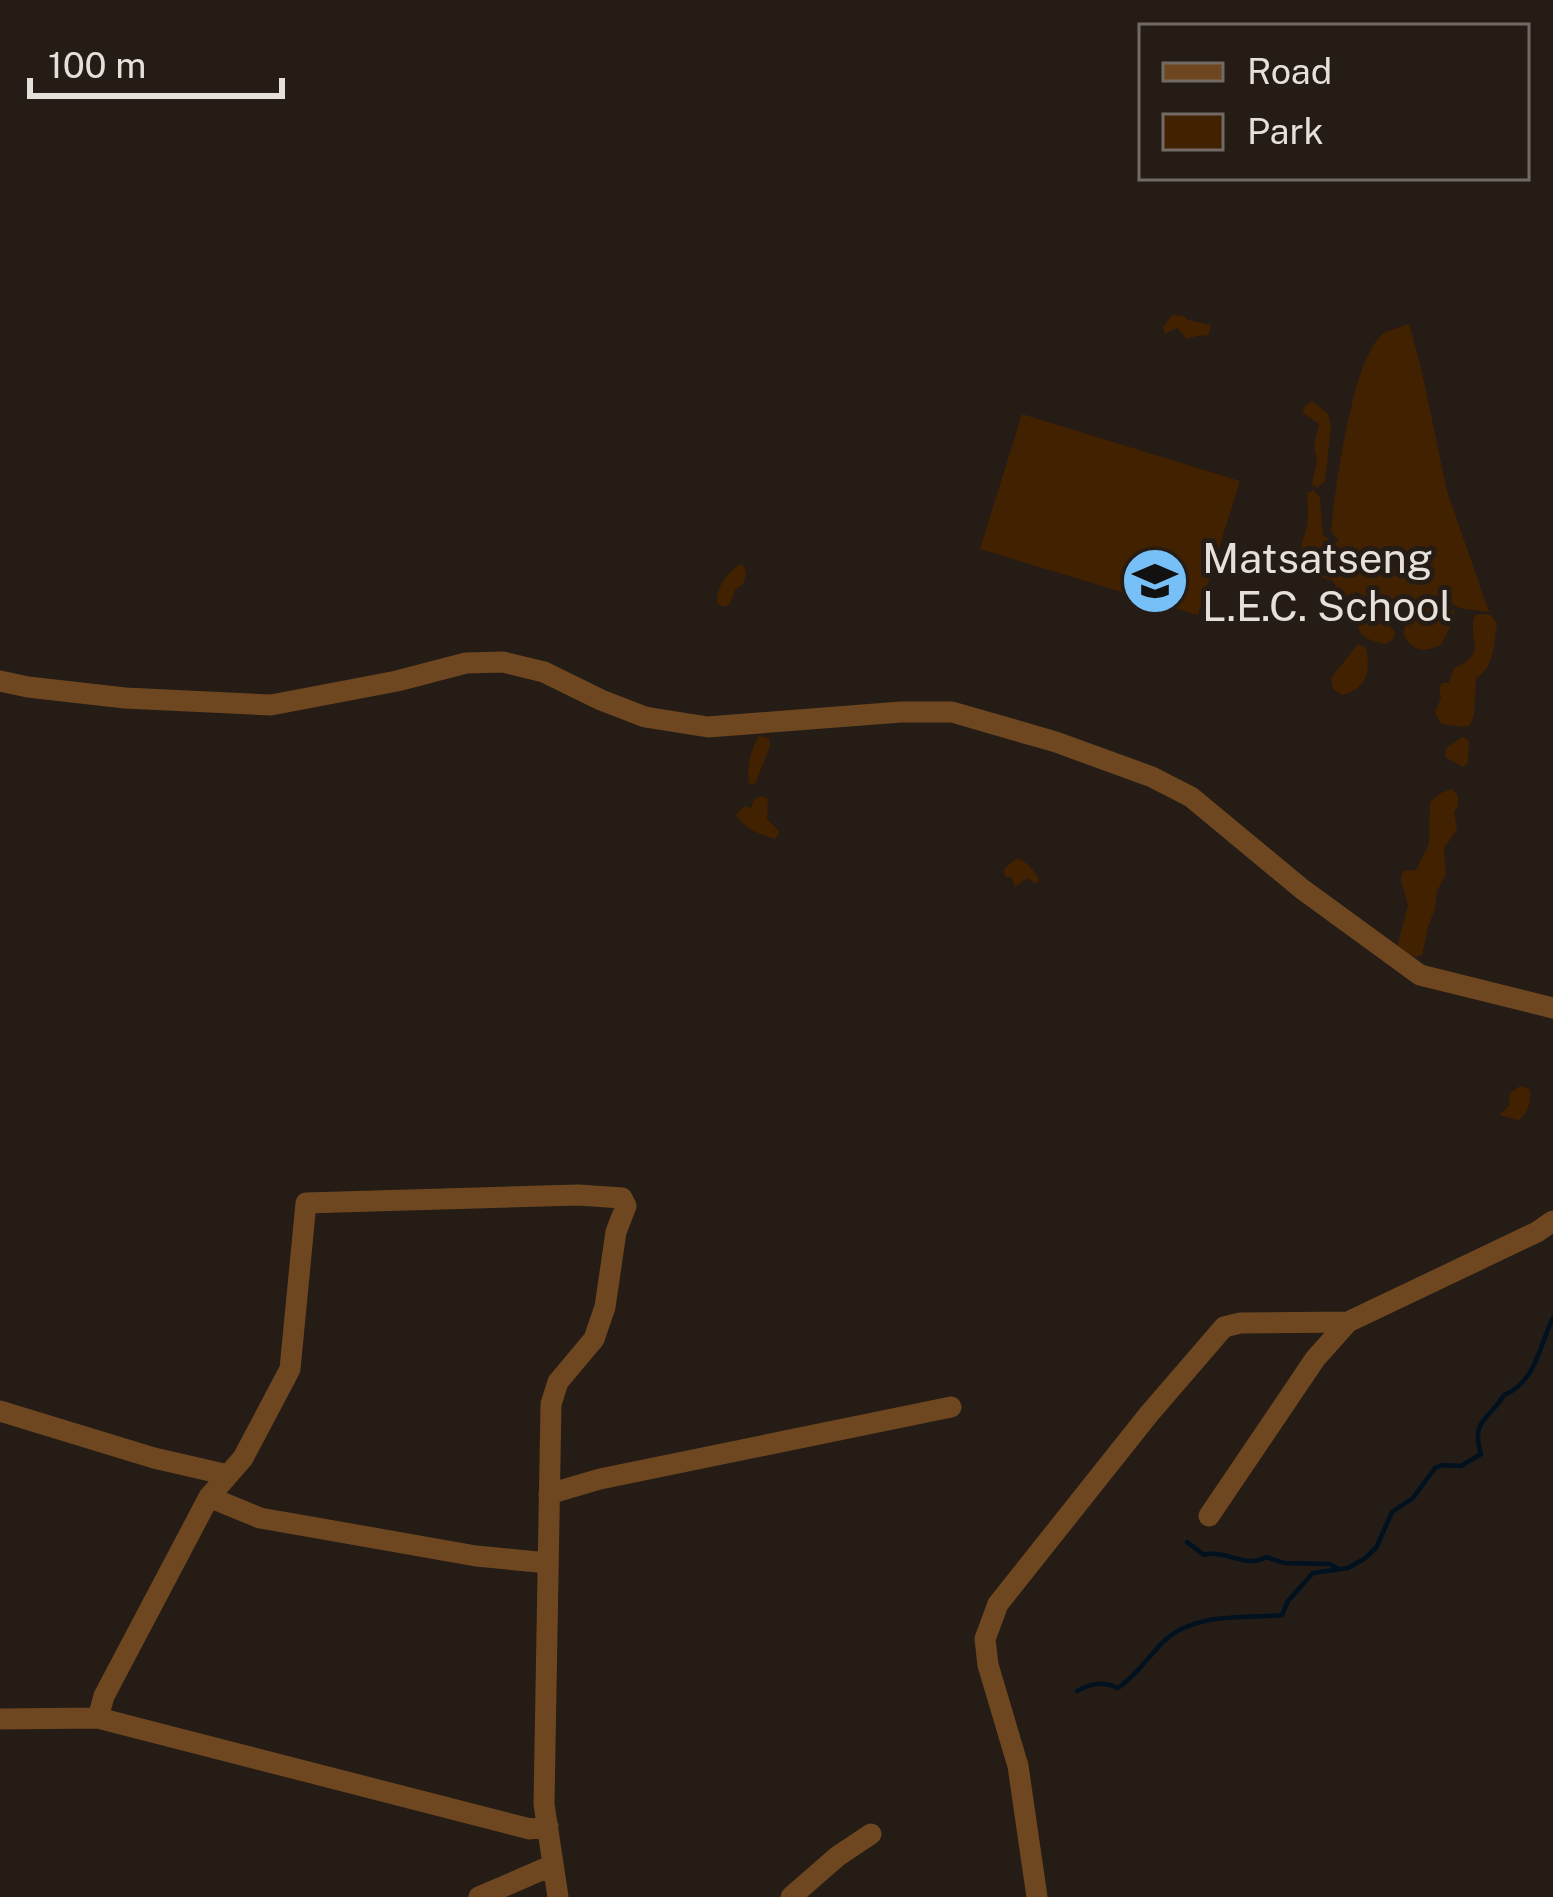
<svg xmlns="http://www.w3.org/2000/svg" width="1553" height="1897" viewBox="0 0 1553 1897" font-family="'Public Sans',sans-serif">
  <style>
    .green { fill: #422100 }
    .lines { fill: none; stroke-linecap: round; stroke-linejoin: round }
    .stream { stroke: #001120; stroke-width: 4.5 }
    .minor { stroke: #6e4721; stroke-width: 21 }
    .labels { text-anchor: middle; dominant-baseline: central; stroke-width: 10; stroke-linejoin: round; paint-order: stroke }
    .poi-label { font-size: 42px; fill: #e6e0db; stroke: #251c15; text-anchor: start }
  </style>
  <rect width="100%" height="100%" fill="#251c15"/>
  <path class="green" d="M1172,315L1184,316L1188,320L1211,325L1209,333L1206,336L1200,335L1187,339L1177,328L1165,334L1163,327Z
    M1409,324L1421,368L1447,491L1489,612L1460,608L1435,595L1436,599L1449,605L1455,613L1453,621L1441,645C1423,653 1411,651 1403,633L1408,618L1405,600C1390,604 1388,597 1380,615L1395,632L1394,638L1386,644C1375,642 1363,639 1358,629L1369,602L1358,592L1342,597L1333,581L1302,570C1294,549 1308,536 1308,516C1309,508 1307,501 1307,493L1314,490L1320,498L1323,535L1333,543L1339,541L1331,531C1335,492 1352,357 1383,334C1389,330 1401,327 1409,324Z
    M1312,401L1328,414L1331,427L1325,481L1317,488L1312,484L1317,461L1314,445L1319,424L1303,413L1304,407Z
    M1022,414L1240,481L1198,615L980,549Z
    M740,564L744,566L746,574L743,584L735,590L730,604L725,607L717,604C717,585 726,575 740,564Z
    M1483,614L1491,615L1497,624C1493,645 1495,667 1476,678L1474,715L1470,725L1464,727L1441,724L1435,712L1441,698L1439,688L1442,683H1449L1454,668C1490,652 1466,642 1475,615Z
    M1358,644L1366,648C1371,671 1367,689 1342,695L1333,689L1331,678Z
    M759,736L769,738L770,746L755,784L750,785C745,772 751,748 759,736Z
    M1463,737L1469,741L1468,763L1463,767L1445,757L1446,748Z
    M1452,789L1458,796V806L1454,812L1457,830L1444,848L1446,874L1437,891L1435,909L1428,927L1422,955L1416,957L1399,950L1398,943L1408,905L1401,880L1403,871L1416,870L1429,844L1430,802L1441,793Z
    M761,796L768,799L767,819L780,832L775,839C761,835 743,828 736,815L744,806L751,808L754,799Z
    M1017,858C1025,860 1036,872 1039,880L1036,884L1027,878L1015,887L1012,877H1005L1004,869Z
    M1520,1086L1530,1089C1532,1101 1528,1112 1519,1120L1499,1115L1509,1106L1510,1093Z"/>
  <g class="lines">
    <path class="stream" d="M1187,1542L1204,1555C1225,1549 1245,1569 1266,1557L1284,1563L1330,1564L1338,1569
      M1077,1691C1093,1683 1102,1681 1118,1688C1137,1675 1148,1657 1164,1641C1195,1612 1242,1619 1282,1615L1288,1601L1313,1573L1348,1568L1364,1559L1376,1548L1392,1512L1413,1498L1435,1468L1443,1465L1461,1466L1481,1454C1470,1420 1490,1419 1504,1395C1536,1382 1539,1346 1553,1318"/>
    <path class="minor" d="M0,681L28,687L125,698L271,705L397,681L466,663L503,662L544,672L601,700L645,717L708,727L901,712H952L1056,742L1152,777L1191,797L1302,889L1420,975L1553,1008
      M0,1411L154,1458L228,1475
      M549,1494L600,1479L951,1407
      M209,1497L260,1518L476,1556L548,1563
      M1209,1516L1315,1359L1348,1322
      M98,1718L104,1696L209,1497L243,1458L290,1369L306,1203L578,1195L622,1198L626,1206L616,1232L605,1307L594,1339L558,1382L551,1404L544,1804L558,1897
      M0,1719L98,1718L530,1829L548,1826
      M479,1897L553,1865
      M791,1897L838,1856L871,1834
      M1037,1897L1018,1766L988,1665L985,1639L998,1604L1149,1414L1224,1327L1240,1323L1348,1322L1537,1232L1553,1221"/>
  </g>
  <defs>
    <g id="school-disc" transform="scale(3.45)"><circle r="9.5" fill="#77c0f7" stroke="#251c15"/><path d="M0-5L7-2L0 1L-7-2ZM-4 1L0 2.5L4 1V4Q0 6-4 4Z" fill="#111"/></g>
  </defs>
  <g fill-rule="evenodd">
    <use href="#school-disc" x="1155" y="581"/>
  </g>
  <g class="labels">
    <g class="poi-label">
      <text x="1202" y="557">Matsatseng<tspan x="1202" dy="48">L.E.C. School</tspan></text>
    </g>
  </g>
  <rect x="1139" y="24" width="390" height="156" fill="#251c15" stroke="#726a64" stroke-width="3"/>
  <rect x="1163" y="63" width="60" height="18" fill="#6e4721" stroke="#726a64" stroke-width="3"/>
  <text x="1247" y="84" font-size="36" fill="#e6e0db">Road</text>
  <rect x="1163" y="114" width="60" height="36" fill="#422100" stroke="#726a64" stroke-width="3"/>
  <text x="1247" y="144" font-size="36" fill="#e6e0db">Park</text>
  <path d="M30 78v18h252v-18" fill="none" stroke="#e6e0db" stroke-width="6"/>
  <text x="48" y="78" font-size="36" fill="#e6e0db" stroke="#251c15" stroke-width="9" paint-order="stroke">100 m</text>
</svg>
